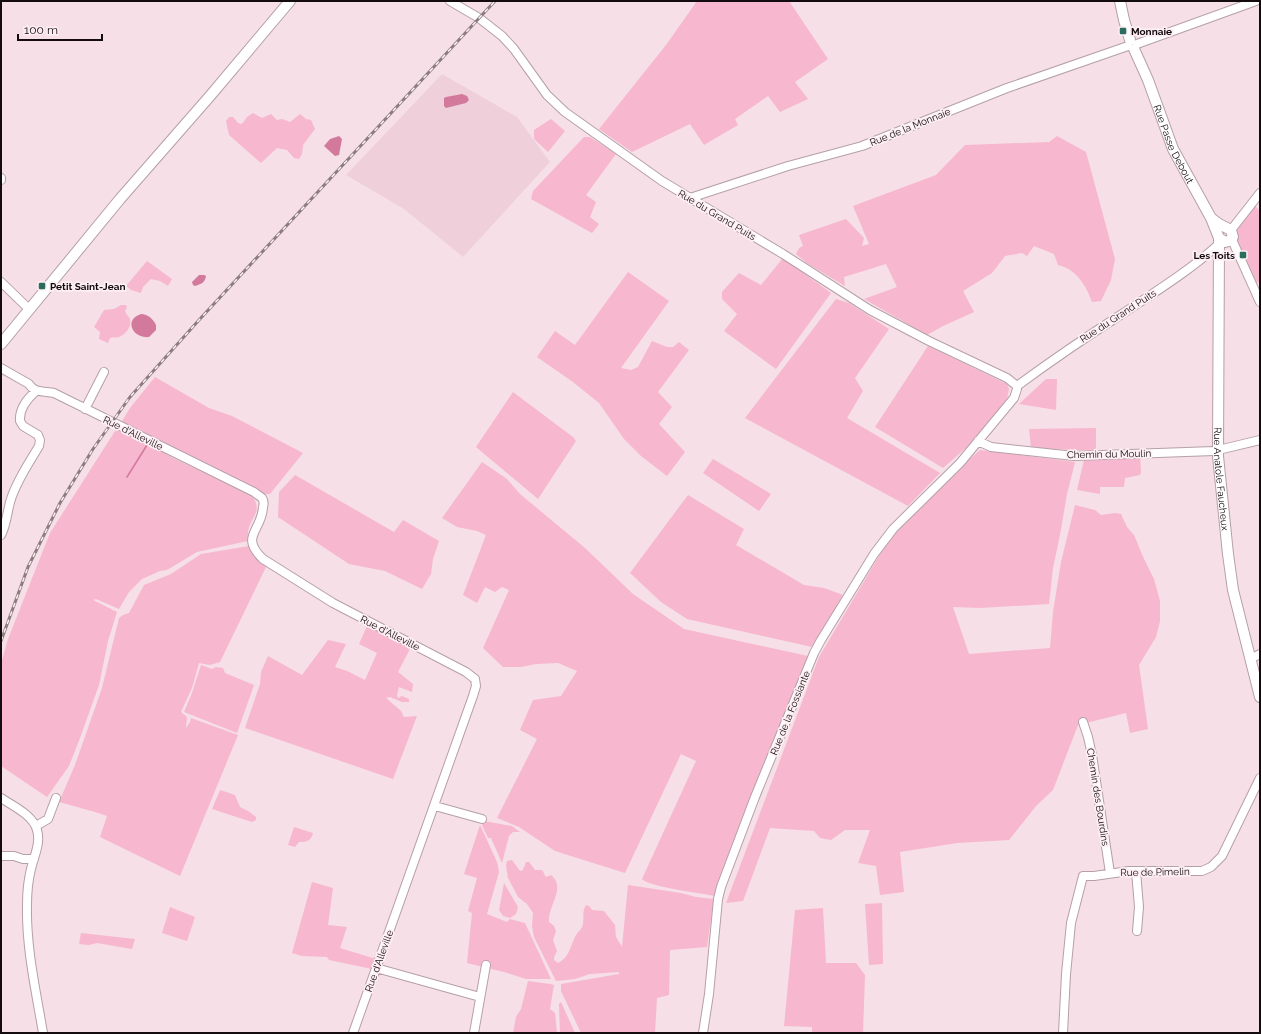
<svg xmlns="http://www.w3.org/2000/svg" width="1261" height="1034" viewBox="0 0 1261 1034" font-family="Raleway,sans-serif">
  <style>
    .built { fill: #efd0da }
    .green { fill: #f7b7ce }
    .water { fill: #d3799c }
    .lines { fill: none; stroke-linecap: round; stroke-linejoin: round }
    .stream { stroke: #d3799c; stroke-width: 1.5 }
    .minor-casing { stroke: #b5a0a7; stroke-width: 10 }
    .major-casing { stroke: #b5a0a7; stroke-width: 12 }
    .minor { stroke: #fff; stroke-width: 8 }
    .major { stroke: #fff; stroke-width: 10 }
    .rail-casing { stroke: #8c7c81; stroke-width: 3 }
    .rail { stroke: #fdeff3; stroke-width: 1.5; stroke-dasharray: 4.5; stroke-linecap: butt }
    .poi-dot { fill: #2a6d5e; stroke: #fdeff3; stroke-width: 1.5 }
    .labels { text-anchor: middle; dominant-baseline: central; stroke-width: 3.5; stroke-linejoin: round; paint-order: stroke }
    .poi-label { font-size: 10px; font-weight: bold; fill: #130b0e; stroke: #fdeff3; text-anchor: start }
    .street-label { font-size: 10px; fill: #130b0e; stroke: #fdeff3 }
  </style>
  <rect width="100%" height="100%" fill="#f6dfe6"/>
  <path class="built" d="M442,74L517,117L550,162L463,257L404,209L346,175Z"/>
  <path class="green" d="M697,1H789L828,59L795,82L808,99L780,112L768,96L735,119L738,125L704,145L690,124L632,152L599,129L666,45Z
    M253,113L262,118L271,114L277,120L282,119L290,122L300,114L306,119L311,120L315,129L303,145L302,154L299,159L294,158L287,150L277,148L261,163L229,135L226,121L229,117H233L238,123L242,124L247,117Z
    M551,119L565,131L548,152L534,139V130Z
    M1057,136L1086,152L1115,259L1111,280L1101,301L1092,302C1086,285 1076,269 1058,265L1054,254L1034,246L1027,256L1022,253L1005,256L992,273L963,291L974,312L943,326L927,335L864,299L897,287L886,264L844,277L845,286L808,264L796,254L799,248L803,246L799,235L846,219L864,238L862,246L869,244L853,206L936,175L965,145L1049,142Z
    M584,137H590L616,154L586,195L596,202L590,217L599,224L592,233L531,199L533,191Z
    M1255,206L1260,211V281L1257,283L1235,237L1236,230Z
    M783,258L831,293L776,369L724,331L737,314L722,299V292L739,273L761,285Z
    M147,261L172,279L168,286L160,281L151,279L143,287L141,293L131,290L126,286Z
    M628,272L669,301L621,368L631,370L638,367L652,341L667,347H673L679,342L689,350L658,392L672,407L659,424L685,452L667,476L641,456L624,439L599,403L573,382L537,357L555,331L575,345Z
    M836,299L849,303L889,329L855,378L863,391L847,418L940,473L908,506L745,418Z
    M121,305H126L127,307L125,311C126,314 129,317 130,319C132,327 125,335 119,337C116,338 113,337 110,338L108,343L99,339L100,332L94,327L104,310L114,309Z
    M928,346L1007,384L1009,389L1007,399L998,412L974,441L943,468L875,427Z
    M155,377L209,408L232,416L303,453L270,494H264L246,483L121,423L130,408Z
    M1046,379H1057L1056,410L1019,404Z
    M513,392L573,437L576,441L538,499L476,447Z
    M117,428L177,460L252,495C263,513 252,514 248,531C248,534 248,538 248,541L197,552L167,570L160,571L142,579L129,592L119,609L96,599L93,600L117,612L108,641L99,685L80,738L69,766L47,797L1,766V664L8,639L50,533Z
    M1096,428V451L1031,448L1029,429Z
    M980,450L1075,462L1067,494L1060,535L1053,568L1049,604L980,608L953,607L969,654L1050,648L1053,612L1061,562L1075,505L1095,510L1101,515L1115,513L1121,514L1127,527L1134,535L1144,559L1154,579L1160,601V621L1156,637L1139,665L1148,729L1130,733L1126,713L1078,725L1053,790L1036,806L1009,840L957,843L900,852L904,892L880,895L876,866L858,863L870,830H845L831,840L820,838L814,831L770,828L743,901L726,903L819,657L892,534L944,481Z
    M1140,456L1141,472L1140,475L1125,478L1124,487H1100V494L1077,490L1084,460L1088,458Z
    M713,459L771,494L759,511L703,473Z
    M482,462L507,479L520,494L585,548L633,594L684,629L808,656L716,887L715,896C701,893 649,887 642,879L696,761L681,754L625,873L555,851L519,827L497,818L537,739L520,730L533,700L561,696L577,671L558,663L536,664L521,667H503L483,648L509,590L502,587L495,592L485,587L477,603L463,595L486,535L477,531L457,527L442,518Z
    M295,475L394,532L403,520L439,541L433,559L431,574L422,589L385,571L349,564L278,517L279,492Z
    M688,495L744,529L736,545L804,585L824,588L843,595L812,647L687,619L661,602L630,573Z
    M249,546V549L266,567L220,662L210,665L199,663L192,688L181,712L187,717L186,728L190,722L191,718L238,735L180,876L100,837L107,816L95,812L59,802L75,765L102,688L119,618L123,615L129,613L144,585L171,574L201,554Z
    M368,624L411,647L398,672L413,684L412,692L399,687L397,695L398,698L402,696L409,699V702H402L390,697L386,698L401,711L404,717L417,716L393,779L245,728L260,684L261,672L268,656L302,675L328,640L346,644L335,667L347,671L365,680L377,653L359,644Z
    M201,665L212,669L216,667L223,668L225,673L254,685L237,733L184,712L192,693Z
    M220,790L235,795L240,807L248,811L256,817V820L252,822L212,809Z
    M484,821L512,826L520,832H513L509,836L502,863L491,838H488L482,825Z
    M480,825L497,862L499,872L487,914L507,922L510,919L525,923L551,979H526L504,972L467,963L472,913L468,911L477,878L464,874Z
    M294,827L313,833C311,841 307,842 299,842L295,847L288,845Z
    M512,860L520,871L523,870L526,862H529L535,870C545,870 541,869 546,877L551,875C567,888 547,906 549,922L554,926L556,931L553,940L557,951L554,957V960L558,963C569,958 570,947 575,937C577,932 582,930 583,924C584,917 582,911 586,905L589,906L592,910L604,911L615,925L616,937L622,947L628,885L681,893L696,897L714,899L707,947L670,950L669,995L657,998L655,1033H581L561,991V984L619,974V972L590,974L575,979L556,981L534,937L532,926L533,913L527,904L518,897L508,878L506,866L507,861Z
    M312,882L333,888L328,925L347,927L340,948L376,959L372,969L329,960L327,957L302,956L292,953Z
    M504,883L518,907L516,914L510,918L503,916L499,910Z
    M882,903L883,964L869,965L865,904Z
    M170,907L195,917L187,941L162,933Z
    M823,908L826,963H856L865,975L863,1033H812V1027L784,1026L795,910Z
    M81,933L135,939L132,949L97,943L89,945L79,944Z
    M528,981L550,984L554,985L550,1009L555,1013L557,1033H513L516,1017L521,1009Z
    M561,1002L575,1033H560L559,1004Z"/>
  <path class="water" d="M462,94L467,96L469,100L466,103L446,108L444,106V98L446,97Z
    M339,136L342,139L339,155L335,156L324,146L330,139Z
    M199,275H204L206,276C205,283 201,284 195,286L193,285L192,282Z
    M141,314C148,314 153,319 156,325V330L149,337C133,339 123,320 141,314Z"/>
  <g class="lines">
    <path class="stream" d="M127,477L147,445"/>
    <g class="minor-casing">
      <path id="minor" d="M450,1L479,18L502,36L514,49L547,95L565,112L662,181L783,254L870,310L929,341L1007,378L1017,386
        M1137,44L1256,1
        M1,178V180
        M690,198L788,166L862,146L1007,88L1128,46
        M1231,230L1260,193
        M1231,240L1233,242L1260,302
        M1,282L29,309
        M1,368L29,384C34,393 45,391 54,393L254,492C256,494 260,496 262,498C264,501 264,504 263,507C262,531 239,536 263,559L333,603L466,672L475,679L476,686L473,696L353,1033
        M85,409L104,372
        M978,441L991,447L1074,456L1214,451L1260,440
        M1,535C7,524 7,511 11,499C17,480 29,463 39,446L40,440L38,435L23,426L20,421C19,409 28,398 36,391
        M1250,659L1260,654
        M1083,722L1088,737L1092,755L1110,873
        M1,798C13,806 33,815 37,830C41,843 34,856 31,869C28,881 27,893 27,905C26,948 36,991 43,1033
        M435,806L482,819
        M36,826L48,819L56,798
        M1,856H14L23,859H34
        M1136,871L1139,907L1137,931
        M376,968L480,997
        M474,1033L486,965
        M703,1033L709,994L718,899L721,887L755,797L814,653L821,640L874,554L893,529L960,463L1014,398L1017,389V386C1051,361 1086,337 1122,314C1155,292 1189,271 1218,245
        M1063,1033L1066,974L1071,923L1083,876H1094L1129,871H1202L1211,867L1222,856L1260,778"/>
    </g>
    <g class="major-casing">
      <g id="major">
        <path d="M1120,1L1124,20L1130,40"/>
        <path id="s1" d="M1134,49L1148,80L1173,149L1211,218L1219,238L1225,242L1229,241L1233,237L1231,230L1219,224L1211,218"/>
        <path id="s2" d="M1219,238L1218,456L1228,554L1233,590L1260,697"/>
        <path d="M1,344L120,199L210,96L290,1"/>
      </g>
    </g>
    <use href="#minor" class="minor"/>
    <use href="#major" class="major"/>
    <g class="rail-casing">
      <path id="rail" d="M1,641L28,567L60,503L93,449L130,397L199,320L495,1"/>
    </g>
    <use href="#rail" class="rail"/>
  </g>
  <g class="poi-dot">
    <rect x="1119" y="27" width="8" height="8" rx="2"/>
    <rect x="1239" y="251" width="8" height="8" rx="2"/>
    <rect x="38" y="282" width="8" height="8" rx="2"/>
  </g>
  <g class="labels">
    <g class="poi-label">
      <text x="1131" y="31">Monnaie</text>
      <text x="1235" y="255" text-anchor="end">Les Toits</text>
      <text x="50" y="286">Petit Saint-Jean</text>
    </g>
    <g class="street-label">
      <text transform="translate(910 127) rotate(-22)">Rue de la Monnaie</text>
      <text stroke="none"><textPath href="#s1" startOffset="103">Rue Passe Debout</textPath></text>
      <text transform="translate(717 215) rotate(31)">Rue du Grand Puits</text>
      <text transform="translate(1118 316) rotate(-33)">Rue du Grand Puits</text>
      <text transform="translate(133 433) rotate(26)">Rue d'Alleville</text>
      <text transform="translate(1109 454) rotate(-1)">Chemin du Moulin</text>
      <text stroke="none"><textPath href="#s2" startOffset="241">Rue Anatole Faucheux</textPath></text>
      <text transform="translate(390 633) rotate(27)">Rue d'Alleville</text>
      <text transform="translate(790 713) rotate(-68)">Rue de la Fossiante</text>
      <text transform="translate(1098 797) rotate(81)">Chemin des Bourdins</text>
      <text transform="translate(1155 872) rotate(-1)">Rue de Pimelin</text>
      <text transform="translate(379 961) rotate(-70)">Rue d'Alleville</text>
    </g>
  </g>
  <rect width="1261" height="1034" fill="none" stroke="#130b0e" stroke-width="4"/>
  <path d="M18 34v6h84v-6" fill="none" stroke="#130b0e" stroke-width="2"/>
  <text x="24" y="34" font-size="12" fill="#130b0e" stroke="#fdeff3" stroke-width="3" paint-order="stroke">100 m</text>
</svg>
